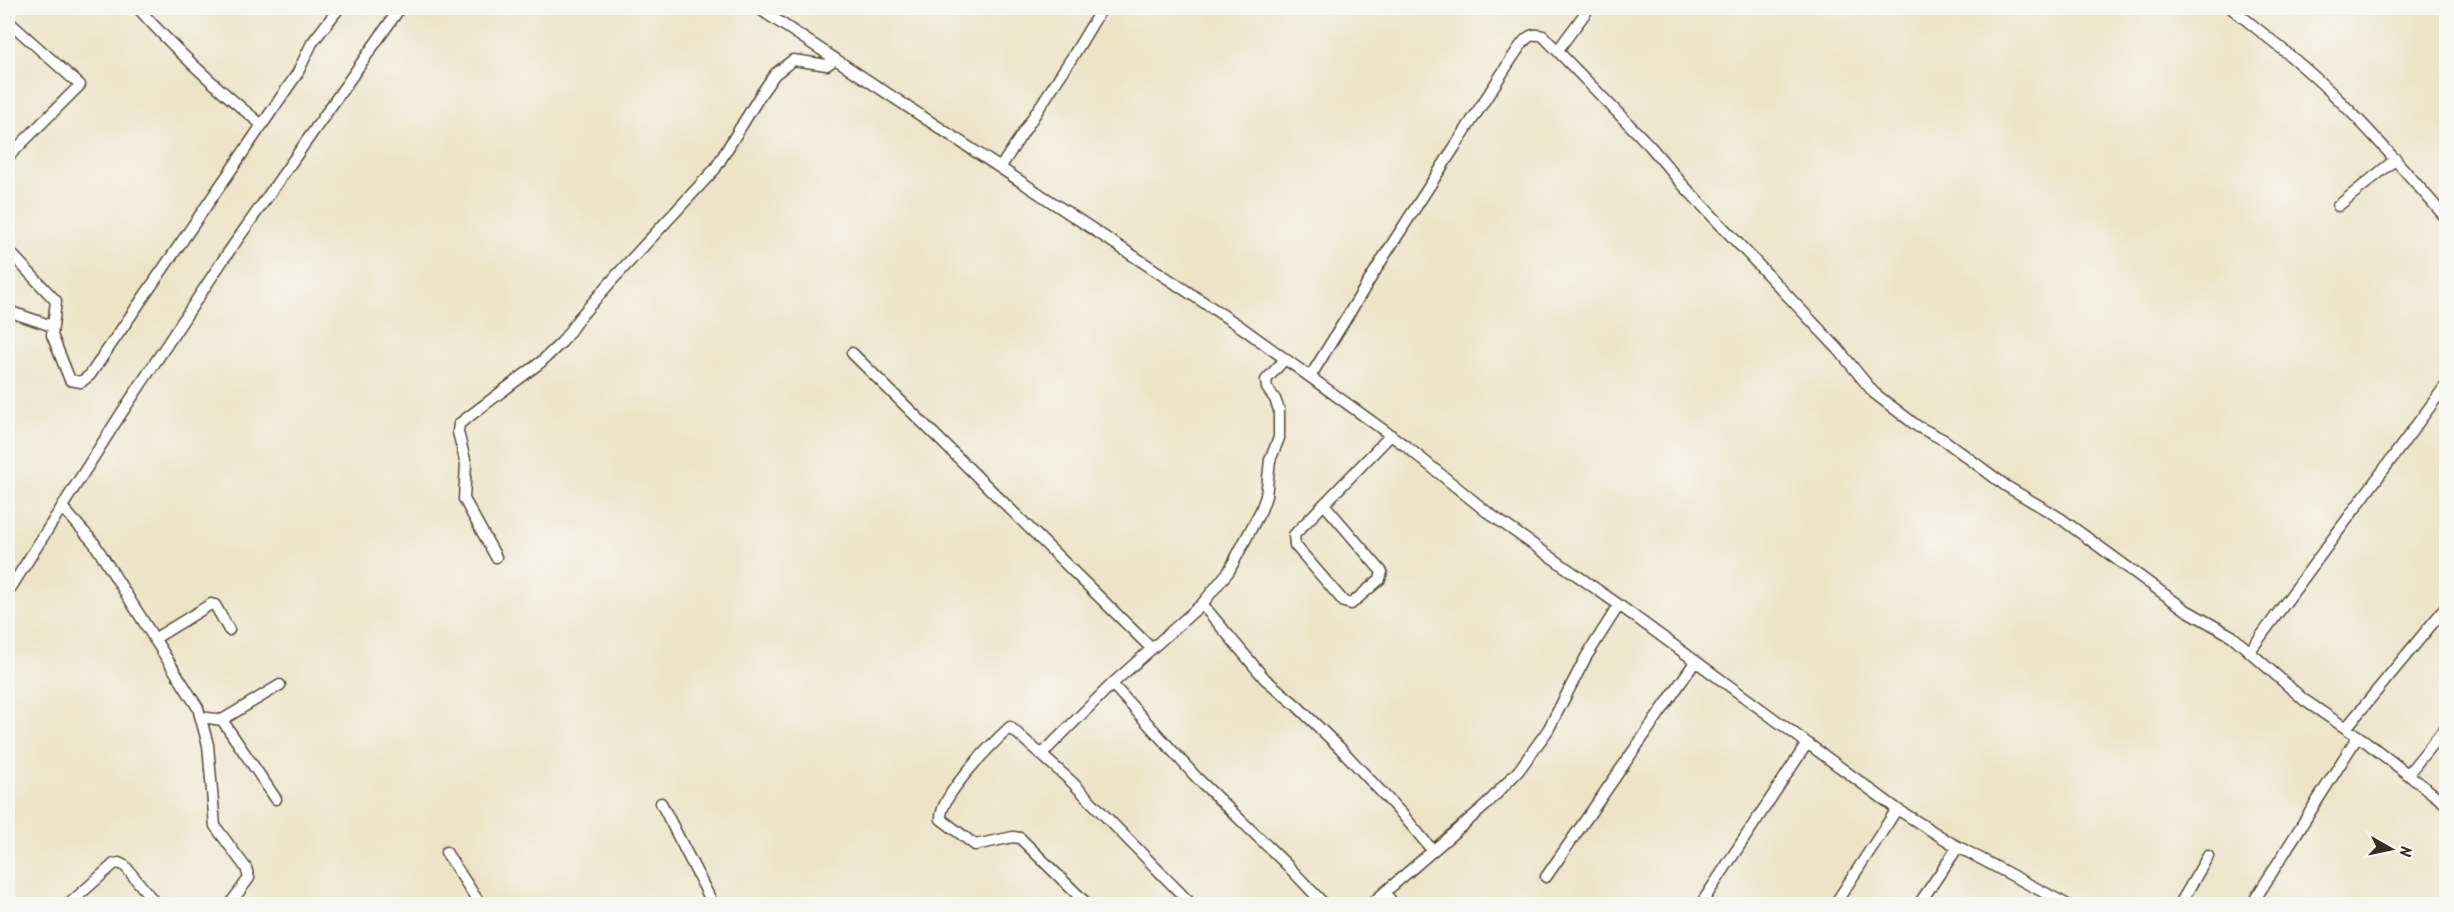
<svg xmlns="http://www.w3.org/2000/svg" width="2454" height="912" viewBox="0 0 2454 912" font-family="Kalam,sans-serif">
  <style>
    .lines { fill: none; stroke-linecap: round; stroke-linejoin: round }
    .minor-casing { stroke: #564638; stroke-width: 13 }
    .minor { stroke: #fff; stroke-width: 10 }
  </style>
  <rect width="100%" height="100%" fill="#f6f6f2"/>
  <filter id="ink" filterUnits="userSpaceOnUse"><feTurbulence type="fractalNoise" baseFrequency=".0167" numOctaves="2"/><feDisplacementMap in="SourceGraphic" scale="12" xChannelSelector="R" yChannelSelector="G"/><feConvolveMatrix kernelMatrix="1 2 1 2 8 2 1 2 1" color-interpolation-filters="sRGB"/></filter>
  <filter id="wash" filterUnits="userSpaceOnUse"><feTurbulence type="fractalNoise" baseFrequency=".008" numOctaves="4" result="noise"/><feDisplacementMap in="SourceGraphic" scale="24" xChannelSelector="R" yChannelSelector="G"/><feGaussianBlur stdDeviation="1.35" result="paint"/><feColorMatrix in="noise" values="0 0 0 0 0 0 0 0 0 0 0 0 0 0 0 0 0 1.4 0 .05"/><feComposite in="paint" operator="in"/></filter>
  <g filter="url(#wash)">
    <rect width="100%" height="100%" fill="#ede4c8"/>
  </g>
  <g filter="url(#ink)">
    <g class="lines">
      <g class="minor-casing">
        <path id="minor" d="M138,8C175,50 218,89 262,125L297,74L312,43L339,8
          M758,8L1241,327L1407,447L1487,512L1619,605L1897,809L1951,843L2066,904
          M2231,8C2269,38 2307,68 2342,103C2379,139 2412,179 2446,218
          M8,21L80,85L8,157
          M1558,50L1589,8
          M1000,168L1073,56L1102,8
          M2338,206L2396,159
          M8,250L56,301L52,335L70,380L81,382L90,375L262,125
          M8,311L52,326
          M852,353L1152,649
          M1310,377L1385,255L1512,58C1521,46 1527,30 1543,36L1650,146L1683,185L1838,349L1874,393L1917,426L1944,440L2006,486L2060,518L2186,610L2232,636L2304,700L2365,741L2446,804
          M1324,504L1382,572L1380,579L1351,604L1344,602L1295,545L1294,535L1391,435
          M62,507L94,543L198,708L208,745L215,826L246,868L249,878L230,904
          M496,557L464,499L466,464L458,432L459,424L541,362L562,342L579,318L616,276L715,169L761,94L775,74L793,60L827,65L835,59
          M8,592L119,417L223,260L400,8
          M1202,604L1265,679L1296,705L1340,748L1402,814L1433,851
          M154,639L211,604L215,605L229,630
          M2250,651L2446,385
          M1112,684L1197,778L1285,863L1324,904
          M201,717L222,720L276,799
          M222,720L280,685
          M2346,728L2446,607
          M1041,755L1112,684L1202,604L1229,571L1261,510L1266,496L1270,460L1279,438V410L1275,399L1267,388L1266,380L1285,359
          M2408,774L2446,727
          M661,803L713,904
          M446,852L480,904
          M1546,877L1695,662
          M1385,892L1393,904
          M69,904L114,864L119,863L125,866L156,904
          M1087,904L1020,838L1013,837L975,845L941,819C939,796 993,743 1010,727L1072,782L1191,904
          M1371,904L1485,806L1519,770L1548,730L1586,657L1619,605
          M1701,904L1806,745
          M1835,904L1897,809
          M1919,904L1958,847
          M2180,904L2208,856
          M2252,904L2358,736"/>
      </g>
      <use href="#minor" class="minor"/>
    </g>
  </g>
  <rect width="2454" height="912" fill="none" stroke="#f6f6f2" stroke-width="30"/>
  <g transform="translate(2391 849) rotate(99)" stroke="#f6f6f2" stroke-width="4.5" paint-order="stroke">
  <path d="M0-4.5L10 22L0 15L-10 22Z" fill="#3b2a1e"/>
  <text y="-9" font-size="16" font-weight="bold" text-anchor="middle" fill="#3b2a1e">N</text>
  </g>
</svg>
